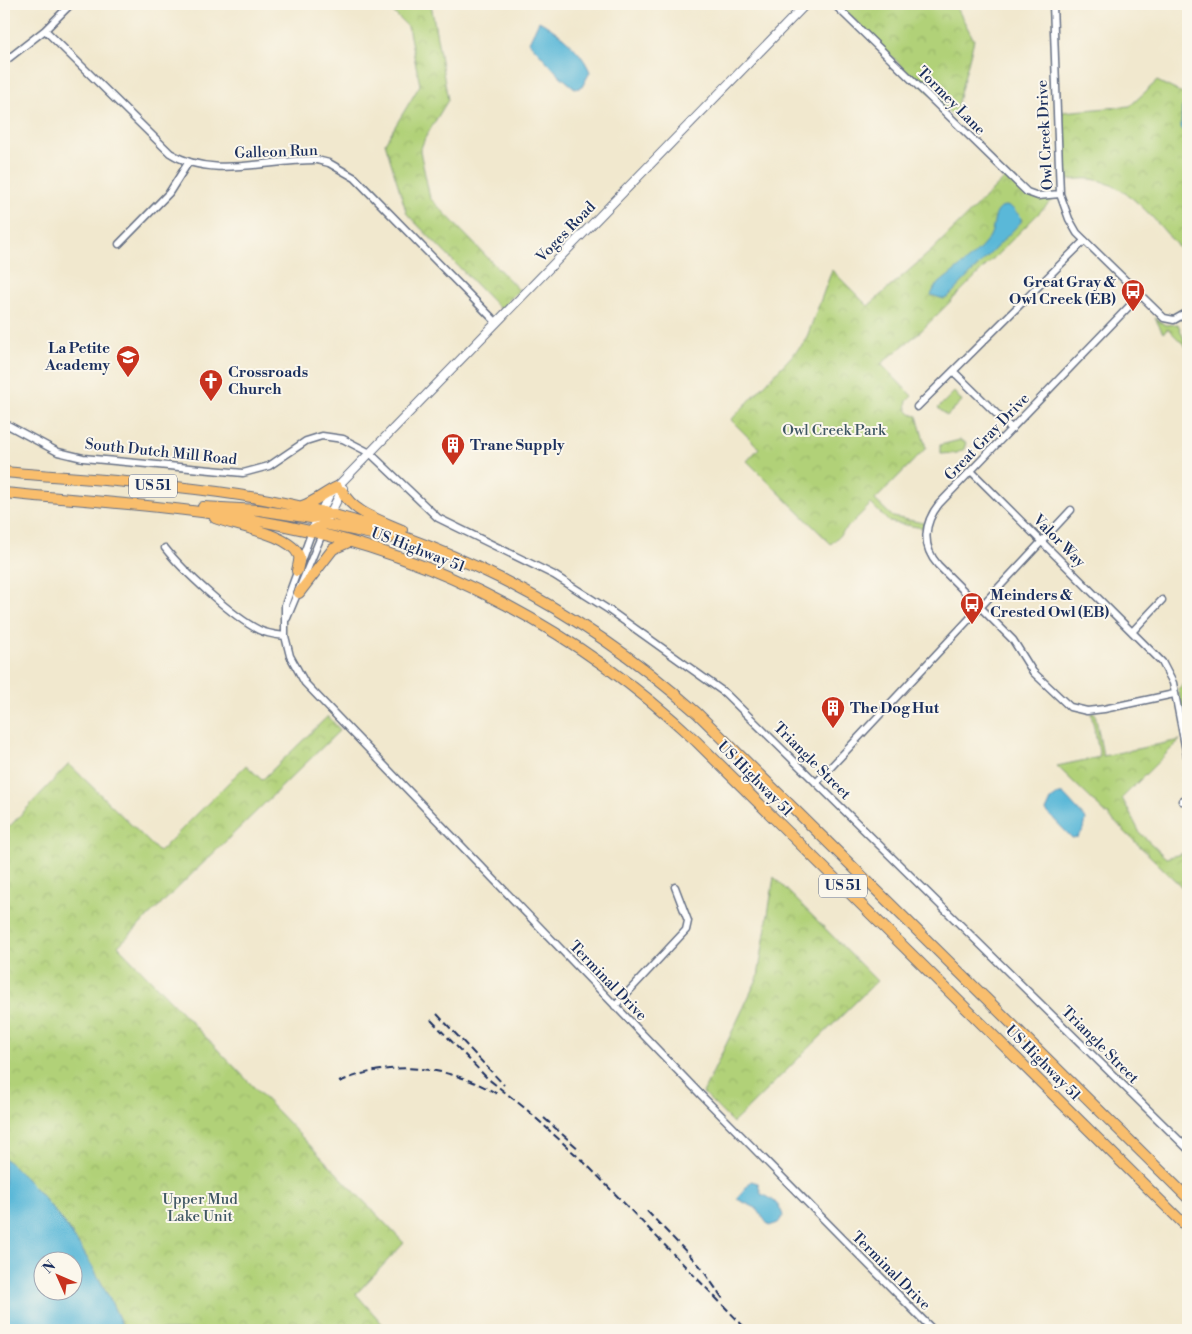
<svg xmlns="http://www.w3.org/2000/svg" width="1192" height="1334" viewBox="0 0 1192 1334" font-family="'Libre Bodoni',serif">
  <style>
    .park { fill: url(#park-crowns); stroke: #66806b }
    .pitch { fill: #b1d178; stroke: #66806b }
    .water { fill: #5ab8d8; stroke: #3a749b; fill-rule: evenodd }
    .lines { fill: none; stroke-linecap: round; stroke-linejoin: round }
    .minor-casing { stroke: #667085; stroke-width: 9 }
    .tertiary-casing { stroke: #667085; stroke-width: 10 }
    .primary-casing { stroke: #667085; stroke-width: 12 }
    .minor { stroke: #fff; stroke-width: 6 }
    .tertiary { stroke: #fff; stroke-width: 8 }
    .primary { stroke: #f9be6d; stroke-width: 10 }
    .rail { stroke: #1b2f5e; stroke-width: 2; stroke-dasharray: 8 4; stroke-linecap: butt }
    .labels { text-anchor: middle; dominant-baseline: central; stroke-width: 4; stroke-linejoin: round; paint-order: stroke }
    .shield { fill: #fbf7ec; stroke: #5e6b89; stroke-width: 1 }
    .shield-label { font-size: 14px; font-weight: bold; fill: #1b2f5e }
    .street-label { font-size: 15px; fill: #1b2f5e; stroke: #fbf7ec }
    .poi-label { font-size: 15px; font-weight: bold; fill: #1b2f5e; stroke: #fbf7ec; text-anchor: start }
    .park-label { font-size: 15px; fill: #405864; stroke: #fbf7ec }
  </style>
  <defs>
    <pattern id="park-crowns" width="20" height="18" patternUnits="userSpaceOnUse" patternTransform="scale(1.25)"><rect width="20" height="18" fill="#b1d178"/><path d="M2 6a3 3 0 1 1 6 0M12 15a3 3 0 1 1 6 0" fill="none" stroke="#98b46a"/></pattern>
  </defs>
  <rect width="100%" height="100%" fill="#fbf7ec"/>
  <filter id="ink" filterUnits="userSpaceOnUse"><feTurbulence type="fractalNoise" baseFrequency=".02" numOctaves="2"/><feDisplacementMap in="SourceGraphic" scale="10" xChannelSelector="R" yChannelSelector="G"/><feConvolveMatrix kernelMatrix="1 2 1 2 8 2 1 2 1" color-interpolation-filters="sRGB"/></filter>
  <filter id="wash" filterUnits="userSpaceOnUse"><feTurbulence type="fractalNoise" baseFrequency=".0096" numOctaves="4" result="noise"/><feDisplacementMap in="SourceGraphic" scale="20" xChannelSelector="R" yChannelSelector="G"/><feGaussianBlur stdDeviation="1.12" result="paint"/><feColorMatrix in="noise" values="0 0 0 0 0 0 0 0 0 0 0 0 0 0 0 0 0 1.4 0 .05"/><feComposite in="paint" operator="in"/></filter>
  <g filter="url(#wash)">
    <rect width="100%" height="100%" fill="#f1e8ce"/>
    <path class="park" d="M385,4H431L448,100L425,138L420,151L430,198L519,290L500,309L407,214L385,143L420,85L408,27Z
      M838,4H955L974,40L954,117Z
      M1157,81L1188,96V258C1162,230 1132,184 1091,179C1082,178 1073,180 1064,180L1062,112L1130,106Z
      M1007,176L1027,196L1053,199L921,331L881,364L912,396L907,401C905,409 909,415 917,416L926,448L875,500L893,517L924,523L923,528L889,522L871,504L831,544L747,461L759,448L731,420L805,342L832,270L868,306L930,252Z
      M1155,318L1165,325L1178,324L1188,349L1168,329L1163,333Z
      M960,440L966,443L964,449L957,453L940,454V445Z
      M1188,679V730L1187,731L1178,689Z
      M1091,713H1095L1103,756L1180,740L1122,798L1140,833L1166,858L1188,852V893L1057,766L1100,757Z
      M328,716L340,730L118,946L404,1243L356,1294L388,1330H124C96,1265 58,1205 4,1158V820L10,826L69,764L159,852L246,765L262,780Z
      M774,877L877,981L733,1123L703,1093L758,977Z"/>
    <path class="pitch" d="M954,392L962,401L947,416L938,408Z"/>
    <path class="water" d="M539,21C559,32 582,51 590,72L582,87L576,89L560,76L529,42Z
      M1182,107H1188V134L1184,133L1181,127Z
      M1004,206L1011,207L1021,217V222L947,298L944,299L931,295L935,287C949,274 982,252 990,236C996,224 991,214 1004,206Z
      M1059,794H1063L1086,819L1084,829L1078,837L1072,838L1046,811L1051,800Z
      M4,1158C58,1205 96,1265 124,1330H4ZM42,1262H72V1292H42Z
      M751,1181L758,1183L761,1194C772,1198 780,1204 783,1216L778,1223L769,1226L756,1208L737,1199Z"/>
  </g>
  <g filter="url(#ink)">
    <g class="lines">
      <g class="minor-casing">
        <path id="minor" d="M834,4L1027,192L1038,196L1060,194
          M1053,4L1060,194L1069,219L1077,233L1164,318L1174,320L1188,312
          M45,30L170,153C212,180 270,159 317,160L329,163L355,178L496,322
          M4,62L45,30L71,4
          M119,244L169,193L188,163
          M1140,295L939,504C924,523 921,546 938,565L1013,640L1033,672L1070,707L1087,711L1104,709L1174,694
          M953,371L1012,429
          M917,407L1084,241
          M4,423L58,452L83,458L243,473L269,466L306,441L322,436L343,439L370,453L438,518L554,575L609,610L725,693L1188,1149
          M971,471L1162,662L1173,683L1188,761
          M312,531L285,605V636L290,656L305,683L703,1097L933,1330
          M165,548C183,571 233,617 259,630C267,634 277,635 285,636
          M287,618L322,534
          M1132,632L1162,600
          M816,783L1071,510
          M1182,801L1188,797
          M615,1006L686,930L688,921L675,887"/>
      </g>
      <g class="tertiary-casing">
        <path id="tertiary" d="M328,518L343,488
          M312,531L329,495L806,4"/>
      </g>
      <g class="primary-casing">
        <path id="primary" d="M4,472C93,480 185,484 274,501C433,532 576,605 697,713L1188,1198
          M342,491C353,513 380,520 402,530
          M4,493C98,502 193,507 286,526C440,556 582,634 696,741L1188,1228
          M302,506C315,502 324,493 337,487
          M203,507L259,510L311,518L330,514
          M215,518C235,526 291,534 299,556C300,560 298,566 297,571
          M312,531L325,524L390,538
          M299,593L333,549L349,542"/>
      </g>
      <use href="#minor" class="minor"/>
      <use href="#tertiary" class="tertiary"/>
      <use href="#primary" class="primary"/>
      <path class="rail" d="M437,1014L504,1085
        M431,1020L487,1078L526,1109L588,1166L747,1330
        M339,1082C392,1059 451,1066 499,1095
        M544,1118L580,1150
        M647,1211L700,1266L723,1299"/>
    </g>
  </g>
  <defs>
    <g id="bus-pin" transform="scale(1.25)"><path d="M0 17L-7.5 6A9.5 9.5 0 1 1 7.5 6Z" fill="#c8321e" stroke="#fbf7ec"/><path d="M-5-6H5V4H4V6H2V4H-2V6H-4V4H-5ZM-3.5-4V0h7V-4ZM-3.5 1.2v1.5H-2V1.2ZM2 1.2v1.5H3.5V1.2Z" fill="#fff"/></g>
    <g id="school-pin" transform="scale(1.25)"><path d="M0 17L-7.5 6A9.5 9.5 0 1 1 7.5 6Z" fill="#c8321e" stroke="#fbf7ec"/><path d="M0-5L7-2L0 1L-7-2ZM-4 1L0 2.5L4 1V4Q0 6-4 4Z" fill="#fff"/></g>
    <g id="church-pin" transform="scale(1.25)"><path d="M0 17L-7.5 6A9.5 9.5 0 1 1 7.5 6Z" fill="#c8321e" stroke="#fbf7ec"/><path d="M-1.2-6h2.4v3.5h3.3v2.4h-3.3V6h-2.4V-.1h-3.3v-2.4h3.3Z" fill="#fff"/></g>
    <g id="building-pin" transform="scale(1.25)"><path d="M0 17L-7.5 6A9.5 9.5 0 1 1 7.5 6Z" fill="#c8321e" stroke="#fbf7ec"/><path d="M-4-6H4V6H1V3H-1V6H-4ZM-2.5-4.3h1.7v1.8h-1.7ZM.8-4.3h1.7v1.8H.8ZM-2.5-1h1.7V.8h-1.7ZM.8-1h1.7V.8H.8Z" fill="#fff"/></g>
  </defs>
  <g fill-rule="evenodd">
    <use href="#bus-pin" x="1133" y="291"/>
    <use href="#school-pin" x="128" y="357"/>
    <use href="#church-pin" x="211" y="381"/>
    <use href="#building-pin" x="453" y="445"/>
    <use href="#bus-pin" x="972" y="604"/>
    <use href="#building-pin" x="833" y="708"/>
  </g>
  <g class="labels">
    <g class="shield">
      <rect x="129" y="474.5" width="48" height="23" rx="4"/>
      <rect x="819" y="874.5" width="48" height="23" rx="4"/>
    </g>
    <g class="shield-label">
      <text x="153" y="486">US 51</text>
      <text x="843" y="886">US 51</text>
    </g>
    <g class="street-label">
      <text transform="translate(951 101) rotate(45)">Tormey Lane</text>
      <text transform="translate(1045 135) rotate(-93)">Owl Creek Drive</text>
      <text transform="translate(276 152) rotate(-2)">Galleon Run</text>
      <text transform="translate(566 232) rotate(-46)">Voges Road</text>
      <text transform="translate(987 437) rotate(-46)">Great Gray Drive</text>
      <text transform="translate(161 452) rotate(6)">South Dutch Mill Road</text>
      <text transform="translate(1059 541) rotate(45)">Valor Way</text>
      <text transform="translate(418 550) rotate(21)">US Highway 51</text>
      <text transform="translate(812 761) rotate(45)">Triangle Street</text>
      <text transform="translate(755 779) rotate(45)">US Highway 51</text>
      <text transform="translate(608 981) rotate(46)">Terminal Drive</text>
      <text transform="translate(1100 1045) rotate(45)">Triangle Street</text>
      <text transform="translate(1043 1063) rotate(45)">US Highway 51</text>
      <text transform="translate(891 1271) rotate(45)">Terminal Drive</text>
    </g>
    <g class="poi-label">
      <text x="1116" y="282" text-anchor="end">Great Gray &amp;<tspan x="1116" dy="17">Owl Creek (EB)</tspan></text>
      <text x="110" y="348" text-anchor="end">La Petite<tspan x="110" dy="17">Academy</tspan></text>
      <text x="228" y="372">Crossroads<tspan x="228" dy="17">Church</tspan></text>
      <text x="470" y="445">Trane Supply</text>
      <text x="990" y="595">Meinders &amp;<tspan x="990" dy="17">Crested Owl (EB)</tspan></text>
      <text x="850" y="708">The Dog Hut</text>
    </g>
    <g class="park-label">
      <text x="834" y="430">Owl Creek Park</text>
      <text x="200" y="1199">Upper Mud<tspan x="200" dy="17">Lake Unit</tspan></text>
    </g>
  </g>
  <rect width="1192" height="1334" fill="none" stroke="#fbf7ec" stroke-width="20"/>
  <g transform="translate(58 1276) rotate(315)"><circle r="24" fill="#fbf7ec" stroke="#a1a7b3"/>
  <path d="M0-4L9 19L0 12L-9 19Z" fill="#c8321e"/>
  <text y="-8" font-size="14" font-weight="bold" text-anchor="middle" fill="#1b2f5e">N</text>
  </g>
</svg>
